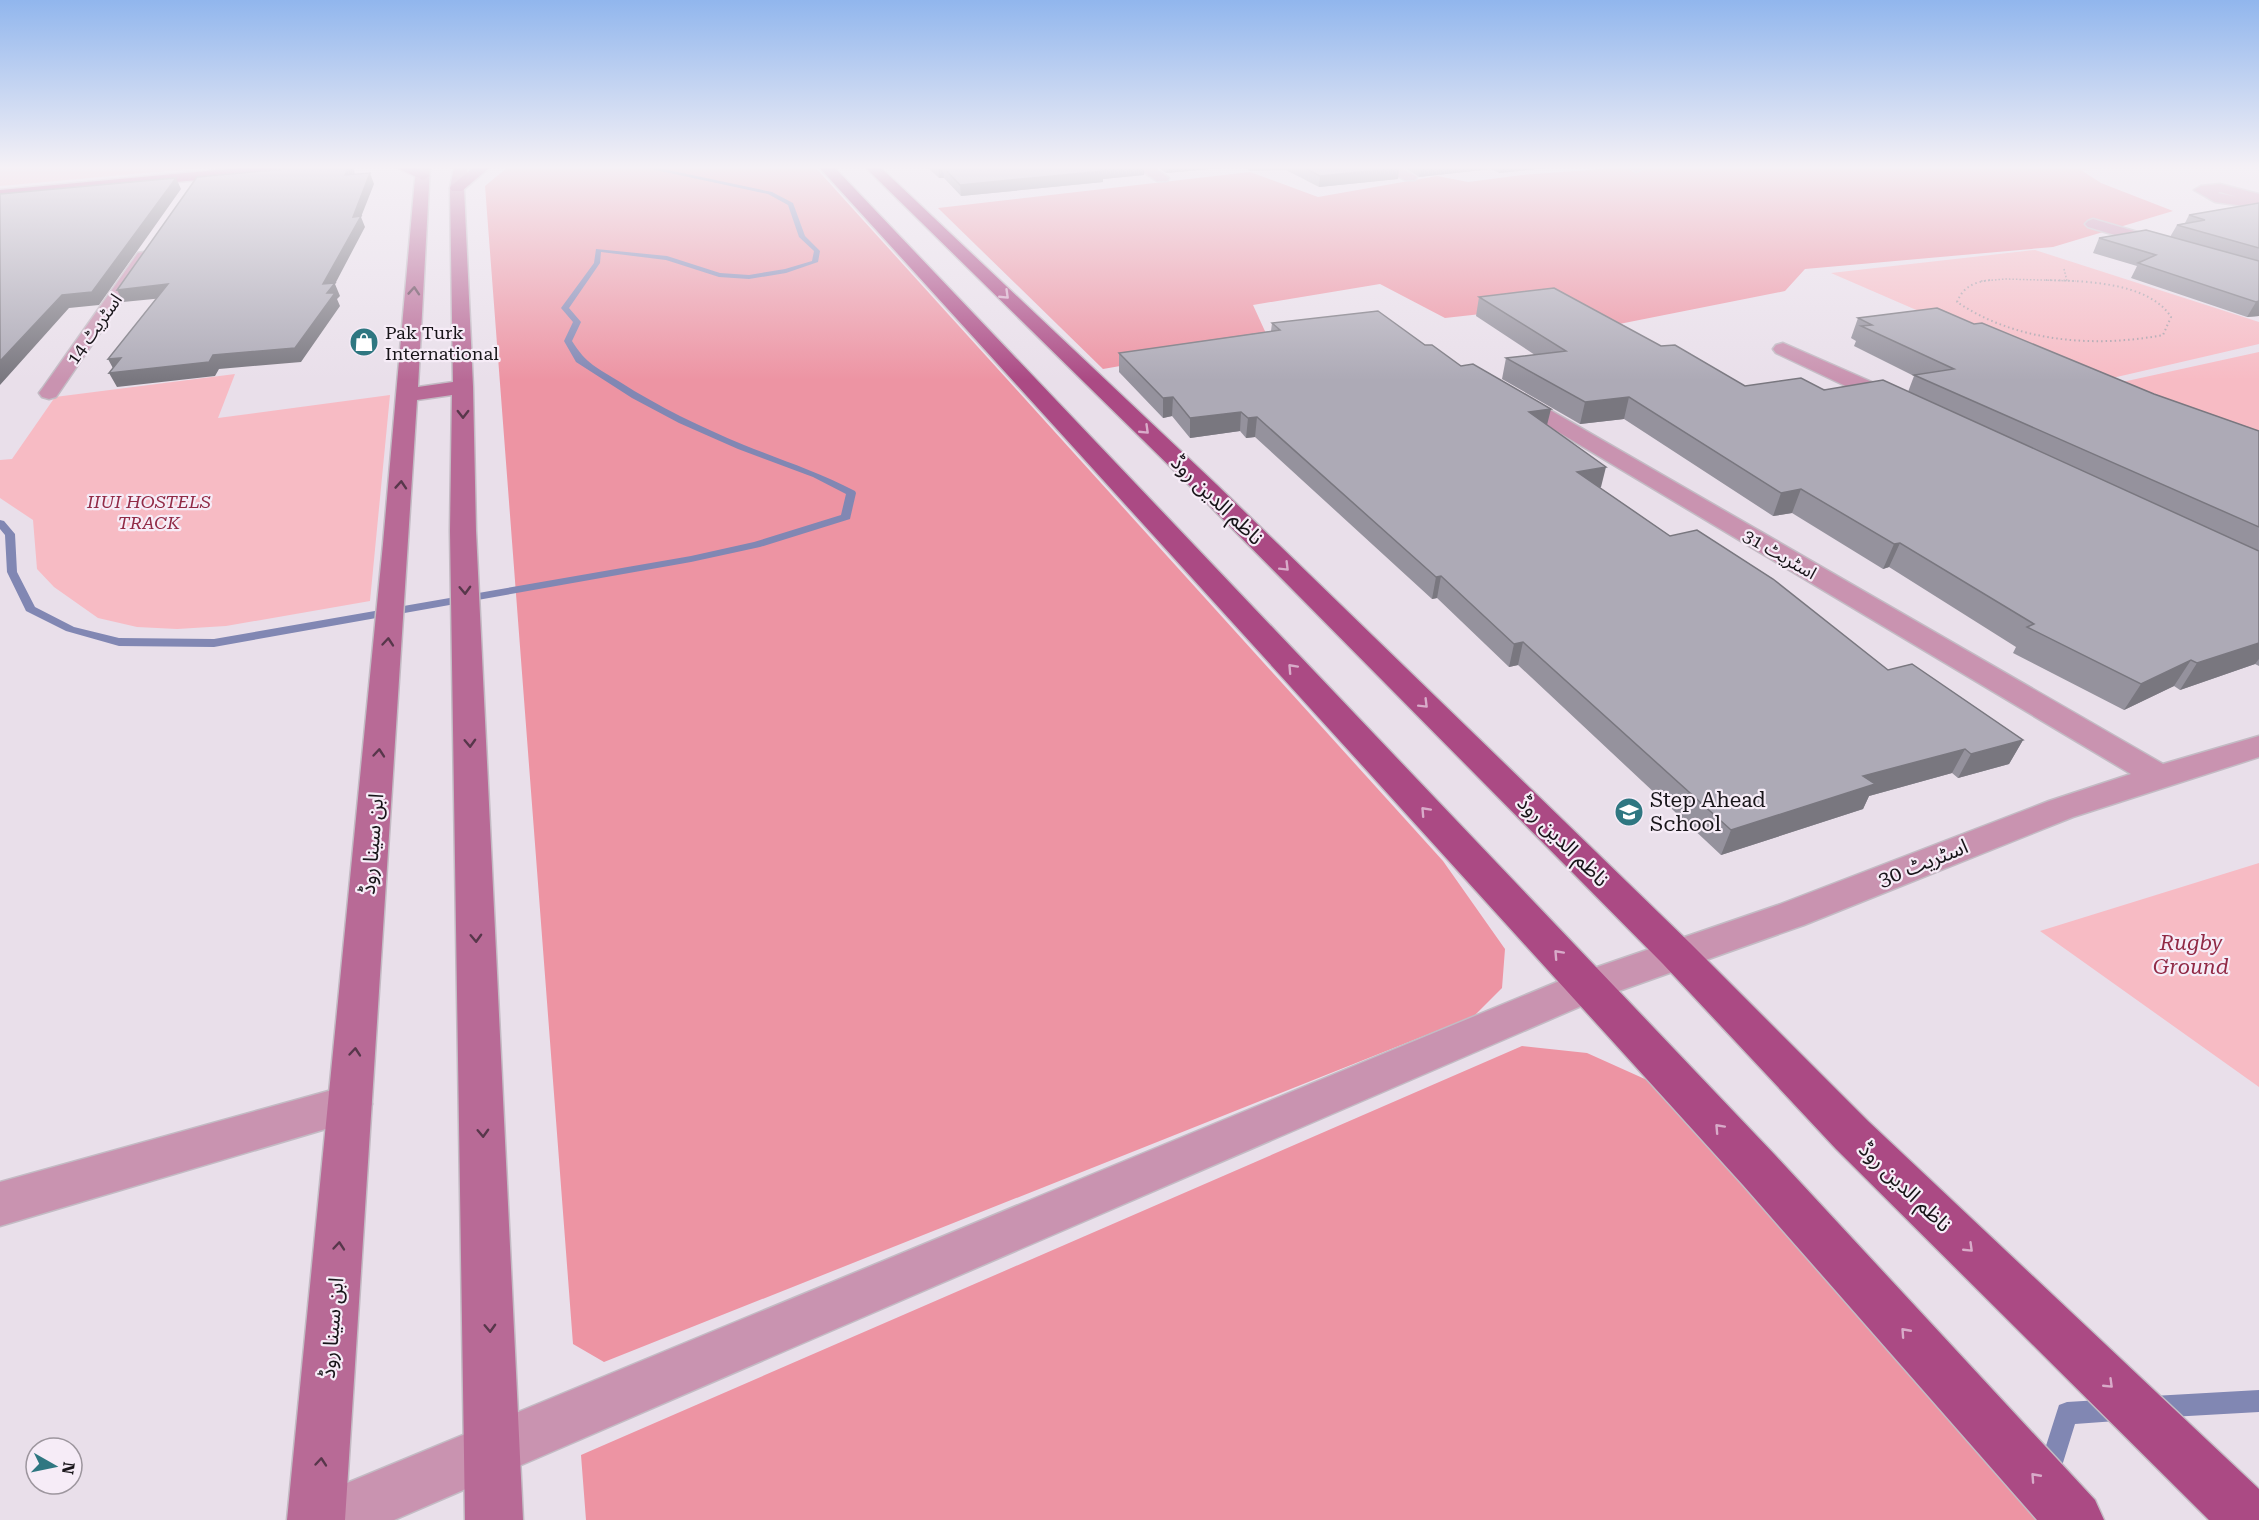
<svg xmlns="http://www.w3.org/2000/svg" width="2259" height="1520" viewBox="0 0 2259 1520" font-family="'Roboto Serif','Noto Sans Arabic',serif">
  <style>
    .green { fill: #f7bbc4 }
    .forest { fill: #ed94a3 }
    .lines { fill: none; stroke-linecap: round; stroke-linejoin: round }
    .stream { fill: #8187b3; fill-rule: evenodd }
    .minor-casing { stroke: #c3bbc4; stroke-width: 3 }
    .secondary-casing { stroke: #c3bbc4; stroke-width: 3 }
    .primary-casing { stroke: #c3bbc4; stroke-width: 3 }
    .path-far1 { stroke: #a8a0a9; stroke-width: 1.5; stroke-dasharray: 1.5 2; stroke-linecap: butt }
    .path { stroke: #a8a0a9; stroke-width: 2; stroke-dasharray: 1.5 3; stroke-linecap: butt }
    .minor { fill: #c993b0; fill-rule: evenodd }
    .secondary { fill: #b86a96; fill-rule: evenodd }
    .primary { fill: #ab4a84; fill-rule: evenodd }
    .wall { fill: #95929d }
    .shaded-wall { fill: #79777f }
    .building { fill: #adaab6; stroke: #79777f; stroke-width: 1.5 }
    .oneway { stroke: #58374b }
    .oneway2 { stroke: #d8abc9 }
    .labels { text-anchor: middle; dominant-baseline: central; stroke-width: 4.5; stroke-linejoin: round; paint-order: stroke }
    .far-street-label { font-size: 18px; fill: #181519; stroke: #f6ecf7 }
    .far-poi-label { font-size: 18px; fill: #181519; stroke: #f6ecf7; text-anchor: start }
    .far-park-label { font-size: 18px; font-style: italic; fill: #912a46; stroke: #f6ecf7 }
    .street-label { font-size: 21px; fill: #181519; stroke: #f6ecf7 }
    .poi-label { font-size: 21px; fill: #181519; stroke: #f6ecf7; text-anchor: start }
    .park-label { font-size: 21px; font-style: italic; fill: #912a46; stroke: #f6ecf7 }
  </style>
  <rect width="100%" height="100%" fill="#e9dfea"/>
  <path class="green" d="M0,167H211L0,186Z
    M2035,250L2259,322V344L2108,379L1944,322L1831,273Z
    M2259,352V453L2095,388Z
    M235,374L218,418L390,395L370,601L226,626L177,629L137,627L98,618L54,587L37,569L33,520L0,498V460L12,459L55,397Z
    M2259,863V1087L2040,931Z"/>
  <path class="forest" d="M508,167H815L1443,861L1505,949L1502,988L1474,1016L604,1362L573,1344L485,186Z
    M1628,167H2117L2081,170L2101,183L2173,211L2053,247L1805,269L1785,291L1579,332L1526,309L1445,318L1380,284L1253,305L1269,340L1103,369L938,208L1250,172L1318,197L1437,176L1468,182L1522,175Z
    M1522,1046L1587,1053L1656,1084L2055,1520H586L581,1455Z"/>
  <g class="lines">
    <path class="stream" d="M642,167H654L772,192L793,203L805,236L820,251L818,262L786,273L749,279L719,277L666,260L601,252L600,263L569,308L581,322L572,341C586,364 598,368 620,382C659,407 701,427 744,445C781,460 818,472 855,491L856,493L850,519L760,547L691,562L214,647L119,646L66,631L26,611L7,572L5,535L0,529V520L4,521L15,534L17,572L35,607L74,627L119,638L214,639L691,556L754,542L841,515L846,494L813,477L738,449L679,423L632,398L576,362L564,341L573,322L561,308L594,263L596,249L667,256L720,273L749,275L785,269L812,261L814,251L799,237L788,205L768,194Z
      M2259,1390V1412L2153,1418L2145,1415L2142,1407L2145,1399L2153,1396Z
      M2116,1399L2124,1402L2127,1410L2124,1418L2116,1421L2075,1424L2057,1482L2049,1486L2041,1482L2037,1474L2059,1405L2067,1402Z"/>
    <g class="minor-casing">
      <path id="minor" d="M1136,167H1153L1169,178L1167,181H1157Z
        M1380,167H1399L1417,177L1415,180H1405Z
        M1628,167H1642L1643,168L1636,172Z
        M2220,184L2259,194V208L2215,202L2194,190L2201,186ZM2220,192L2237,197L2218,193Z
        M2093,219L2175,243L2177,246L2169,251L2088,227L2085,224L2088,221Z
        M144,252L152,257L56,397L49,399L42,397L39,393L42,389L138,253Z
        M1783,343L1906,397L1909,402L1906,407L1898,408L1890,407L1776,353L1773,349L1776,345Z
        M1510,389L1517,391L2163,764L2259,736V757L2073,817L1804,925L1602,997L394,1520H297L306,1500L1574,975L1778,905L2049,801L2131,774L1503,399L1499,395L1503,391Z
        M350,1085L366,1091L372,1104L366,1117L0,1226V1182Z"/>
    </g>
    <g class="secondary-casing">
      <path id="secondary" d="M416,167H430L418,387L453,382L450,188L454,167H468L464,188L473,387L476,531L523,1520H465L450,531L452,395L417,400L345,1520H287L383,544Z"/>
    </g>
    <g class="primary-casing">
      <path id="primary" d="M250,167H304L297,171L0,198V190Z
        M395,167H414L430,176L423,180Z
        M474,167H490L462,191H452L450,188L452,185Z
        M819,167H834L1775,1155L2095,1500L2104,1520H2037L1743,1185Z
        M865,167H880L1216,484L1691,944L1868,1121L2259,1489V1520H2209L1836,1149L1663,964L1198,494Z"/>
    </g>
    <path class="path-far1" d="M2064,269L2067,281
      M1981,281L2006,279L2076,281"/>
    <path class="path" d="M1990,280C1974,282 1963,287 1957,302C2016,342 2094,348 2163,335L2171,317C2149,282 2084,281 2046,280"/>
    <use href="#minor" class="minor"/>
    <use href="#secondary" class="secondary"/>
    <use href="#primary" class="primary"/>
  </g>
  <path class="wall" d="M927,167H1144V175L1103,179V182L961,196L944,178H939Z
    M1157,167H1232L1166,173Z
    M1244,167H1397L1399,168L1398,179L1319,187L1286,170L1250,171Z
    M1404,167H1556L1499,173L1491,169L1419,177Z
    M2259,203V316L2247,317L2131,278L2137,266L2093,253L2099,238L2170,237L2177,225L2185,223L2189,215Z
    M1479,297L1661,346L1745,386L1908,392L1914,376L1854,346L1856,341L1851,338L1858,318L1974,324L2154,394L2259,431V666L2255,664L2180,690L2174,686L2124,710L2013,653L2016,647L1889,567L1883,569L1792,513L1773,516L1624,419L1580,424L1502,379L1506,358L1535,355L1476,316Z
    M1272,323L1425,345L1461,366L1547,425L1601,487L1600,488L1670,536L1888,670L2023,740L2009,764L1958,778L1952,773L1869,796L1863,809L1721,855L1518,665L1509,667L1437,598L1432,599L1255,437L1246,438L1240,431L1190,438L1172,416L1163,418L1119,372V353L1271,331Z"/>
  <path class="shaded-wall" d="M349,167H353L355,174L349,186L345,175Z
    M943,167L944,178H939L938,168Z
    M1118,167H1144V175L1103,179V182L961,196L960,185Z
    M1166,167H1232L1166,173Z
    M1420,167H1491V169L1419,177Z
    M1500,167H1556L1499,173Z
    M1399,168L1398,179L1319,187L1320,176Z
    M370,173L374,184L361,217L365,227L335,284L340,296L337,299L340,306L301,362L219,369L215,376L117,387L109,373L115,372L108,359L121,358L213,355L323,284L353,217Z
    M176,178L181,189L99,305L69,308L0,385V361L62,295Z
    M168,284L174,297L123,302L117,290Z
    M2259,301V316L2247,317L2256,302Z
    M1173,397L1172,416L1163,418V398Z
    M1629,397L1624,419L1580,424L1585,402Z
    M1551,409L1546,429L1529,412Z
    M1241,412L1240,431L1190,438V418Z
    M1257,417L1255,437L1246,438L1248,418Z
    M1606,467L1601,487L1572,492L1577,472Z
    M1801,489L1792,513L1773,516L1781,493Z
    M1900,543L1889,567L1883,569L1894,544Z
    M1441,576L1437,598L1432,599L1436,577Z
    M1523,642L1518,665L1509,667L1514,644Z
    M2259,643V659L2255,664L2180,690L2197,663Z
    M2191,660L2174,686L2124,710L2141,684Z
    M2023,740L2009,764L1958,778L1971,754Z
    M1965,749L1952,773L1869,796L1863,809L1721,855L1731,830L1863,776Z"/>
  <path class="building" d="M307,167H349L345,175L370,173L353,217L361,216L323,284L335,283L327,293H335L295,348L213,355L209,362L109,373L121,358L108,359L168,284L117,290L197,177Z
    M943,167H1118L1099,169L1103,171L960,185Z
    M1302,167H1397L1399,168L1320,176Z
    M176,178L92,292L62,295L0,361V194Z
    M2259,203V248L2177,225L2205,220L2189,215Z
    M2146,230L2259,261V301L2256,302L2138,263L2156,255L2099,238Z
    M1554,288L1661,346L1675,345L1745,386L1801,378L1824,390L1883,380L2259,551V643L2197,663L2191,660L2141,684L2027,627L2034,624L1900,543L1894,544L1801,489L1781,493L1629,397L1585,402L1506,358L1566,351L1479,297Z
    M1937,308L1974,324L1982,323L2154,394L2259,431V527L1914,375L1954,369L1861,326L1872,325L1858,318Z
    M1378,311L1425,345H1432L1461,366L1473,364L1551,409L1529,412L1606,467L1577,472L1670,536L1697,530L1773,579L1888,670L1912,664L2023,740L1971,754L1965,749L1863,776L1875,784L1731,830L1523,642L1514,644L1441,576L1436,577L1257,417L1248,418L1241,412L1190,418L1173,397L1163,398L1119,353L1280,330L1272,323Z"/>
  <defs><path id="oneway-chevron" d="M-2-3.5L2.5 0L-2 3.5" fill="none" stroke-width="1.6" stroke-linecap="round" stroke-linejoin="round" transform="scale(1.5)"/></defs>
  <g class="oneway">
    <use href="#oneway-chevron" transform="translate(414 291) rotate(-86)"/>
    <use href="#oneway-chevron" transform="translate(463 414) rotate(90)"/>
    <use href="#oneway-chevron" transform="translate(401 485) rotate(-86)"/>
    <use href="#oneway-chevron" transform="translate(465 590) rotate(88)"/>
    <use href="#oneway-chevron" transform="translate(388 642) rotate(-85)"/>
    <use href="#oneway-chevron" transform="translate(470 743) rotate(88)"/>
    <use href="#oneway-chevron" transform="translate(379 753) rotate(-85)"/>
    <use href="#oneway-chevron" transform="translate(476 938) rotate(88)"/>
    <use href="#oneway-chevron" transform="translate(355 1052) rotate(-85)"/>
    <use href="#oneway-chevron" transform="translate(483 1133) rotate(88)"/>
    <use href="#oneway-chevron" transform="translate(339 1246) rotate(-85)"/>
    <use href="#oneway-chevron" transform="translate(490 1328) rotate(88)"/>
    <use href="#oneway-chevron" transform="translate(321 1462) rotate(-85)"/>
  </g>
  <g class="oneway2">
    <use href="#oneway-chevron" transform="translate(1005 295) rotate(44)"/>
    <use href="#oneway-chevron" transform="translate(1145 430) rotate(44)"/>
    <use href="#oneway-chevron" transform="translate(1285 567) rotate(45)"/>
    <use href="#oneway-chevron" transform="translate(1292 668) rotate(-133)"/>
    <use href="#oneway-chevron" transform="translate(1424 704) rotate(45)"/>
    <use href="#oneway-chevron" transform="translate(1425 811) rotate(-133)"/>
    <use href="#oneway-chevron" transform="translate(1558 954) rotate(-133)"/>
    <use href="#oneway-chevron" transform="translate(1719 1128) rotate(-133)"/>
    <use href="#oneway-chevron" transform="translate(1969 1248) rotate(44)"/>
    <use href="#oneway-chevron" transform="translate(1905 1332) rotate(-132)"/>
    <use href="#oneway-chevron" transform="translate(2109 1384) rotate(44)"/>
    <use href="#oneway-chevron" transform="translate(2035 1477) rotate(-132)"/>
  </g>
  <linearGradient id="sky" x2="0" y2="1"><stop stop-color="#91b6ed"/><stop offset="0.44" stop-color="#f5f1f6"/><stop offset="1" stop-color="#f5f1f6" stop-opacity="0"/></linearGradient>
  <rect width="2259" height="380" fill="url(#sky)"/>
  <defs>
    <g id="shop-disc" transform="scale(1.5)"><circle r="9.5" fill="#2f7781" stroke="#f6ecf7"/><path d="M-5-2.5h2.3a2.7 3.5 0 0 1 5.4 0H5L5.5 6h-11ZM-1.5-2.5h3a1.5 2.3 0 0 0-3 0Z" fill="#fff"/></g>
    <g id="school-disc" transform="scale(1.5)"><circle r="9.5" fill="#2f7781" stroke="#f6ecf7"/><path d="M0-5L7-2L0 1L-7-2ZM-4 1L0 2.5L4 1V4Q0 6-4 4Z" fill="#fff"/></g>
  </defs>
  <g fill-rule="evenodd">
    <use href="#shop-disc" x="364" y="342"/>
    <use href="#school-disc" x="1629" y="812"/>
  </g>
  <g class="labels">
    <g class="far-street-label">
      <text transform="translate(94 329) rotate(-55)">اسٹریٹ 14</text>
      <text transform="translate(1780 554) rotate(30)">اسٹریٹ 31</text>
    </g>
    <g class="far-poi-label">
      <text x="385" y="332">Pak Turk<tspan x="385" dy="21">International</tspan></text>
    </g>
    <g class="far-park-label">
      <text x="149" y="501">IIUI HOSTELS<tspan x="149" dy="21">TRACK</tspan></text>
    </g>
    <g class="street-label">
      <text transform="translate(1217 500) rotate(44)">ناظم الدین روڈ</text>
      <text transform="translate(1563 841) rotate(45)">ناظم الدین روڈ</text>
      <text transform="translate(372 844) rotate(-85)">ابن سینا روڈ</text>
      <text transform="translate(1923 863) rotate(-22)">اسٹریٹ 30</text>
      <text transform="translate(1905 1187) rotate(44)">ناظم الدین روڈ</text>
      <text transform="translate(332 1328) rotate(-85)">ابن سینا روڈ</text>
    </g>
    <g class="poi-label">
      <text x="1650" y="800">Step Ahead<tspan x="1650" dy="24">School</tspan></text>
    </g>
    <g class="park-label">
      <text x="2191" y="943">Rugby<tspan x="2191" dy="24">Ground</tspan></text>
    </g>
  </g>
  <g transform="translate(54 1466) rotate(99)"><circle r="28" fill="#f6ecf7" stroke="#9d969e" stroke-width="1.5"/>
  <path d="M0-4.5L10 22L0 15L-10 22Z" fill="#2f7781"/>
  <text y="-9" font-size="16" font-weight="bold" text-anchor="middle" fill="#181519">N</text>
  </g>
</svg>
